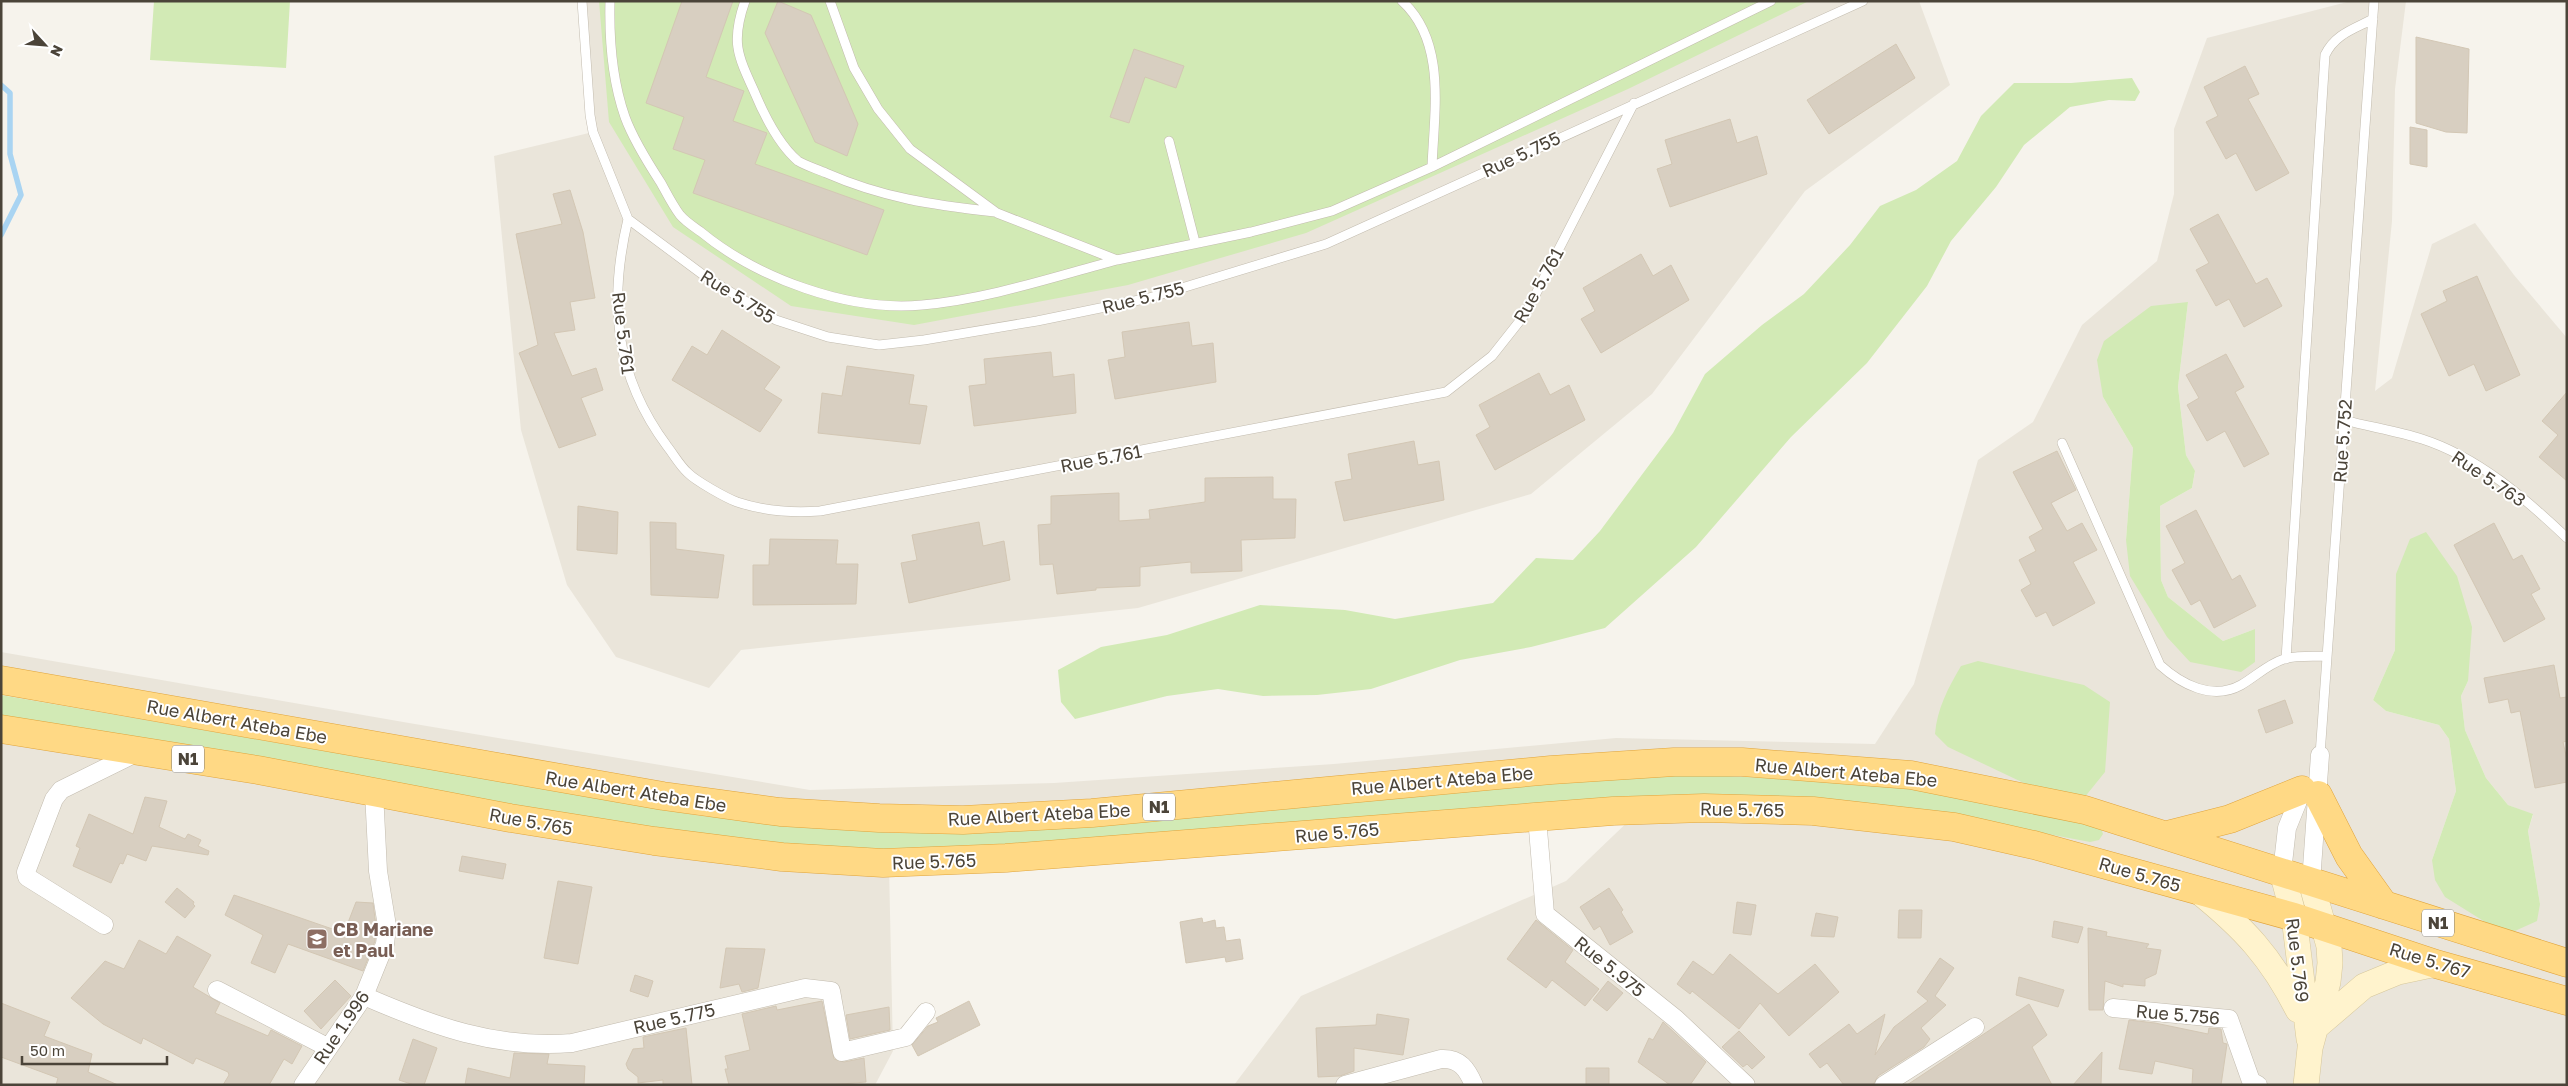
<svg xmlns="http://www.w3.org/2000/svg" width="2568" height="1086" viewBox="0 0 2568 1086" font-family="'Golos Text',sans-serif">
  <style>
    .residential { fill: #eae5da; fill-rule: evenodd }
    .green { fill: #d2eab5 }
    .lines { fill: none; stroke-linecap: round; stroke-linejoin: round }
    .stream { stroke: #a9d4f2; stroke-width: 5.5 }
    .building { fill: #d8cfc1; stroke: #d3c7b4 }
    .service-casing { stroke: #c2bbae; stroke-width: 10 }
    .minor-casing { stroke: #c2bbae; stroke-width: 19 }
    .secondary-casing { stroke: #d6c79b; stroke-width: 26 }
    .trunk-casing { stroke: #e0a43c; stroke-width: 29 }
    .service { stroke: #fff; stroke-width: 9 }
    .minor { stroke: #fff; stroke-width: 18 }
    .secondary { stroke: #fff3cd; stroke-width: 25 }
    .trunk { stroke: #ffd985; stroke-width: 28 }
    .labels { text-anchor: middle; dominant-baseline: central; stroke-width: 4; stroke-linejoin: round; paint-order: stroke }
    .shield { fill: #fff; stroke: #817c74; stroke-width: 1 }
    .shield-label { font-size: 16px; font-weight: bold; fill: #4b4439 }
    .street-label { font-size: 18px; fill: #4b4439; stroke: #fff }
    .education-label { font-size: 18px; font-weight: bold; fill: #785e54; stroke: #fff; text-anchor: start }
  </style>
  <rect width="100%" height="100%" fill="#f6f3ec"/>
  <path class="residential" d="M582,1H1919L1950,85L1805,191L1652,394L1531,494L1138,608L741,650L709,688L616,657L567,585L521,430L494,156L593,132Z
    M2351,1H2406L2395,89L2392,221L2375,391L2392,378L2432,244L2475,223L2514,275L2567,338V1085H1234L1301,996L1566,881L1638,812L889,867L893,1051L875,1085H1V717L891,854L1512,805L1868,783L1053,827L893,833L702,816L1,695V652L409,723L810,790L1054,783L1334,764L1616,738L1875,744L1914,684L1978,460L2033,422L2082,325L2157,261L2174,194V129L2207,38ZM2188,302L2178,387L2186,455L2195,472L2192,488L2160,506L2161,580L2168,597L2223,641L2255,629L2190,662L2126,540L2133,448L2103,397ZM2395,650L2468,681L2461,696L2465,730L2486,778L2508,805L2533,815L2528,831L2540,904L2432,860L2456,791L2449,739L2439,725L2386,711L2373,700Z"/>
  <path class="green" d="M154,1H290L286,68L150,60Z
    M599,1H1809L1628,89L1306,233L1128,285L914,325L791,306L673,227L609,122Z
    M2132,78L2140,92L2135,101L2109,100L2070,107L2024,145L1996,187L1951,241L1927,286L1867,363L1791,437L1696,547L1605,628L1531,647L1460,660L1371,689L1317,695L1263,696L1218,689L1167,696L1075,719L1061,702L1058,670L1101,647L1167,635L1260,605L1345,610L1395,619L1493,603L1536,558L1573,560L1600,531L1673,433L1705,374L1762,325L1804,294L1850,245L1880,206L1916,190L1957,161L1981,116L2014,83H2071Z
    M2188,302L2178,387L2186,455L2195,471L2192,488L2160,506L2161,580L2168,597L2223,641L2255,629V662L2241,672L2190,662L2167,637L2130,576L2126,540L2133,448L2103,397L2097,360L2104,341L2151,306Z
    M2426,532L2457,576L2472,627L2468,681L2461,696L2465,730L2486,778L2508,805L2533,814L2528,831L2540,904L2537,921L2506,935L2445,897L2435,880L2432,860L2456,791L2449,739L2439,725L2386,711L2373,700L2395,650L2396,574L2410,539Z
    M1978,661L2084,685L2110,702L2105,772L2084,798L2028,785L1948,747L1935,734C1937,709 1948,688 1961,666Z
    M1,695L702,816L893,833L1053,827L1621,776H1727L1868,783L1990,801L2101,828L2103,834L2099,840L2090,842L1954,816L1625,798L1512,805L1287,828L891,854L698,836L1,717Z"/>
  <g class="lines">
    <path class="stream" d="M1,85L10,93V154L21,195L1,235"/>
  </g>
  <path class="building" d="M682,1H733L706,77L744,91L733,121L767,133L755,164L884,210L867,255L693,193L705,160L673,149L684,117L646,103Z
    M778,1L811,15L858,124L847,156L815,142L765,33Z
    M2416,37L2469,49L2467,133L2446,132L2416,123Z
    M1896,44L1915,78L1829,134L1807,100Z
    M1134,49L1184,66L1176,88L1145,77L1129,123L1110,117Z
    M2245,66L2259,94L2248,99L2289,173L2256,191L2236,153L2226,159L2206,122L2218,116L2204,87Z
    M1730,119L1737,143L1757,136L1767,174L1670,207L1657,169L1672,164L1665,140Z
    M2410,127L2427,130V167L2410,164Z
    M570,190L583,232L595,298L570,302L575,330L554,333L572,376L596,368L603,390L581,398L596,435L559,448L519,353L538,345L516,234L562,224L553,194Z
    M2218,214L2256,284L2267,278L2282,306L2244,327L2229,299L2216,306L2196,270L2209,263L2190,229Z
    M1641,254L1653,276L1671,265L1689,300L1601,353L1581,319L1595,311L1583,288Z
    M2477,276L2520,375L2486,391L2474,364L2449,376L2421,314L2447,301L2443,291Z
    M1189,322L1192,346L1213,343L1216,382L1115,399L1108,360L1125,357L1122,332Z
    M722,330L780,367L764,389L782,400L760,432L672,380L692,346L707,355Z
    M1051,352L1053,377L1074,374L1076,413L974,426L969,386L986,384L984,359Z
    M2226,354L2244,387L2235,392L2269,454L2244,467L2225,431L2207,441L2187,405L2199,398L2186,375Z
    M847,366L914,375L909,404L927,406L920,444L818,433L822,393L842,396Z
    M1539,373L1550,395L1569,385L1585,420L1495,470L1476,435L1490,427L1479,405Z
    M2567,392V481L2539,457L2558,435L2542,421Z
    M1414,441L1418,465L1439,461L1444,500L1344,521L1335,482L1352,479L1348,454Z
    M2057,451L2076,490L2051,503L2067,531L2082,523L2097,550L2073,562L2095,603L2053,626L2046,612L2036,617L2021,590L2031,584L2019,560L2036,551L2029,537L2043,529L2013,472Z
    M1273,477V499H1296L1295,538L1241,540L1242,571L1191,573V562L1140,567V586L1096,588V590L1057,594L1053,564L1040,565L1038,525L1051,524V496L1119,493V521L1150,519L1149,510L1205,502V478Z
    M578,506L618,512L617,554L577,550Z
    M2196,510L2232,580L2240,575L2256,606L2214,628L2200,600L2191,605L2172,570L2185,563L2166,526Z
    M650,522L676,523V549L724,555L718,598L651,595Z
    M979,522L983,546L1004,541L1010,580L909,603L901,563L917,560L912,535Z
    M2494,523L2513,560L2522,555L2540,589L2531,594L2545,619L2504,642L2454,545Z
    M770,539L838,540L836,564H858L856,604L753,605V565H769Z
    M2554,665L2560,698L2567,697V741L2563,742L2567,760V782L2535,788L2520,711L2511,713L2508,699L2489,703L2484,678Z
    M2285,700L2293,723L2266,733L2258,710Z
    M145,797L167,801L159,827L185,839L188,834L201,840L198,846L209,851L208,855L152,846L146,861L127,854L123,864L120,863L111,883L73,866L80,848L76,846L89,814L133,834Z
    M462,856L506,864L503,879L459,871Z
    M558,881L592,887L578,964L544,958Z
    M177,888L194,902L193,904L195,906L185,918L165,902Z
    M1609,888L1623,910L1621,912L1633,932L1610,945L1600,926L1594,930L1580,907Z
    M234,895L344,933L356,902L373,903L376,926L375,941L363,971L288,944L275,973L251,963L263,935L225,915Z
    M1737,902L1756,905L1751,935L1733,933Z
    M1899,910H1922L1921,938H1898Z
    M1816,913L1838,917L1834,937L1811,936Z
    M1202,918L1203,923L1215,920L1216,928L1224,927L1226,941L1240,939L1243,959L1226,962L1225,957L1186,963L1180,922Z
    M1536,920L1573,950L1565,962L1599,989L1585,1006L1552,980L1546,988L1507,959Z
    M2054,921L2083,927L2078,943L2052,937Z
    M2088,928L2107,932L2106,936L2149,944L2146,948L2161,950L2156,974L2145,979V986L2123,984V987L2105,981L2103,1010H2089Z
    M177,936L211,955L193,987L220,1003L215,1013L268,1036L271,1030L302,1046L292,1064L284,1059L269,1085H223L229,1075L228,1072L196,1058L193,1064L143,1038L141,1044L103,1024L71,998L105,961L124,969L139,940L166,954Z
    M726,948L765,949L758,988L742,992L739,984L720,988Z
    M1730,954L1778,994L1815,964L1839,992L1789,1036L1760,1003L1739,1029L1692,991L1690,994L1677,984L1693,961L1713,975Z
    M1940,958L1954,968L1935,996L1946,1005L1921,1028L1930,1039L1924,1047L1878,1076L1873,1085H1844L1827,1063L1820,1068L1809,1054L1849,1024L1857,1034L1885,1014L1875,1055L1894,1027L1928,1001L1917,992Z
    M635,975L653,981L648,997L630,991Z
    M2019,977L2064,990L2058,1007L2016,995Z
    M335,980L351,996L321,1029L304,1011Z
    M1608,981L1623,993L1607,1011L1593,1000Z
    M822,1001L834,1059L844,1062L864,1058L866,1082L830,1085H729L725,1069H728L725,1056L750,1050L742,1014L776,1006L777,1010Z
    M969,1001L980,1025L918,1056L912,1045L928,1026L938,1022L936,1018Z
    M1,1003L50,1022L44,1036L92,1054L88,1072L118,1085H56L58,1078L1,1057Z
    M2029,1004L2047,1035L2032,1047L2052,1085H1907Z
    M889,1007L890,1030L850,1039L846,1015Z
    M1377,1014L1409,1019L1403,1055L1354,1048V1071L1340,1076L1318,1077L1316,1028L1376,1025Z
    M2129,1020L2155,1023L2208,1034L2209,1028L2221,1029L2223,1043L2227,1044L2221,1085H2192L2193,1069L2155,1061L2152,1074L2119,1069Z
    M1663,1022L1706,1062L1690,1085H1670L1638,1062L1649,1038L1653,1040Z
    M686,1028L692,1085H663V1080L638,1083V1077L628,1069L626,1064L633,1049L644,1048L643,1037Z
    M1739,1031L1765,1057L1752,1069L1747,1064L1743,1067L1722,1047Z
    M413,1039L437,1048L424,1085H414L399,1080Z
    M2102,1052L2101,1085H2073Z
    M514,1053L549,1054L547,1064L585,1066L584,1085H465L468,1068L510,1078Z
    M1586,1068H1609V1085H1586Z"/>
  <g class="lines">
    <g class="service-casing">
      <path id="service" d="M582,1L590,115L593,132L628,219L706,277L776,320L828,337L879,345L924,340L1037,321L1149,298L1326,244L1863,1
        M610,1C609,40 612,80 625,117C633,139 648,163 661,183C667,194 673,206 680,215C686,222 694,227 701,232C757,278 849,312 922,305C988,299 1053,277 1117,260
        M745,1C731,41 737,54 754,91C764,115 778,144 798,161C806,166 817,169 826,173C883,198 933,205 995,212
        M830,1L854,68L878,109L910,149L997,213L1117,260L1251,232L1332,211L1432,167L1771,1
        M1402,1C1447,42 1434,112 1432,167
        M1169,141L1195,242
        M628,219C608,303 615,376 667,446C674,455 680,466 688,473C696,481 726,498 737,502C764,511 792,513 820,511L1446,392L1492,356L1526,313L1634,103
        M2344,420C2370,427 2397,431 2422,439C2478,457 2526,499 2567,538
        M2062,443L2160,665C2181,684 2212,701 2241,685C2255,677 2268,664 2284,659C2297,655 2314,657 2327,656
        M2286,659L2325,55C2335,34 2354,29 2373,19
        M2320,755L2374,1"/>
    </g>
    <g class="minor-casing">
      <path id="minor" d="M1537,817L1545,914L1676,1019L1746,1085
        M2282,872L2287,828L2304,786
        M2311,882L2320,755
        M104,925L27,877L26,872L54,799L61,790L140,751
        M217,990L327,1047
        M364,996C433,1026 495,1049 572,1043L805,988L831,991L842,1052L906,1037L926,1012
        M2113,1008L2229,1019L2251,1081L2258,1085
        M303,1085L364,996L385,944L387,926L378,871L374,792
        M1345,1085L1441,1059C1460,1058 1467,1069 1474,1085
        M1884,1085L1975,1027"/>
    </g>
    <g class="secondary-casing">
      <path id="secondary" d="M2282,872L2294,917L2309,1039
        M2198,891C2244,928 2271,957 2298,1010
        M2315,1028L2364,986L2398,972L2436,964
        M2306,1085L2310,1048L2328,982L2330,963L2329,946L2311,882"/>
    </g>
    <g class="trunk-casing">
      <path id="trunk" d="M1,680L663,796L780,812L879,818L963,820L1092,813L1551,770L1674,762H1742L1911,775L2085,810L2567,963
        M1,729L258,770L510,818L654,841L782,857L883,863L1006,858L1613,811L1704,808L1813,811L1954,827L2034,845L2294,917L2436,964L2567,1001
        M2318,795L2349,856L2384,905
        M2167,835L2230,819L2302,790"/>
    </g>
    <use href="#service" class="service"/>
    <use href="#minor" class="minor"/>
    <use href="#secondary" class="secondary"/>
    <use href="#trunk" class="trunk"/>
  </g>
  <defs>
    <g id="school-square" transform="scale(1.125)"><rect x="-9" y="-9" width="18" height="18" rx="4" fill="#8d6e63" stroke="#fff"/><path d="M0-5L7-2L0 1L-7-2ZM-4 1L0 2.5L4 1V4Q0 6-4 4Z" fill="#fff"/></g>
  </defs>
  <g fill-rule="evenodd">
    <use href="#school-square" x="317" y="939"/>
  </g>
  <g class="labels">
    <g class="shield">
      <rect x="172" y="745.5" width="32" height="27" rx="4"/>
      <rect x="1143" y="793.5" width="32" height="27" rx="4"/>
      <rect x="2422" y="909.5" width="32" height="27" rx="4"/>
    </g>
    <g class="shield-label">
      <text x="188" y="759">N1</text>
      <text x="1159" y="807">N1</text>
      <text x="2438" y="923">N1</text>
    </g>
    <g class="street-label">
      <text transform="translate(1521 154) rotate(-25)">Rue 5.755</text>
      <text transform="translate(1538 285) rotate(-61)">Rue 5.761</text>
      <text transform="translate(738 296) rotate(32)">Rue 5.755</text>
      <text transform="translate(1143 297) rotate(-14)">Rue 5.755</text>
      <text transform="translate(624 333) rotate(83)">Rue 5.761</text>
      <text transform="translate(2342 441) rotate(-86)">Rue 5.752</text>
      <text transform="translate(1101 458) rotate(-11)">Rue 5.761</text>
      <text transform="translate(2489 478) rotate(34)">Rue 5.763</text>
      <text transform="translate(237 721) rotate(10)">Rue Albert Ateba Ebe</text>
      <text transform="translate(1846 772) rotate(5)">Rue Albert Ateba Ebe</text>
      <text transform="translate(1442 780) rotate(-5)">Rue Albert Ateba Ebe</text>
      <text transform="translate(636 791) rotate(9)">Rue Albert Ateba Ebe</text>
      <text transform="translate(1742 809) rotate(1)">Rue 5.765</text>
      <text transform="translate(1039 814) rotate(-3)">Rue Albert Ateba Ebe</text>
      <text transform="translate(531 821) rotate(10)">Rue 5.765</text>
      <text transform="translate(1337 832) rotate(-5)">Rue 5.765</text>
      <text transform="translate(934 861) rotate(-2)">Rue 5.765</text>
      <text transform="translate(2140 874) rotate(16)">Rue 5.765</text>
      <text transform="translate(2298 960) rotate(83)">Rue 5.769</text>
      <text transform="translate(2430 960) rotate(17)">Rue 5.767</text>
      <text transform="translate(1610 966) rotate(39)">Rue 5.975</text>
      <text transform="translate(2178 1014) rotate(5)">Rue 5.756</text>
      <text transform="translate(674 1018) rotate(-13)">Rue 5.775</text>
      <text transform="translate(341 1027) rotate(-56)">Rue 1.996</text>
    </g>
    <g class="education-label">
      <text x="333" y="929">CB Mariane<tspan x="333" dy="21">et Paul</tspan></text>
    </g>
  </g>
  <rect width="2568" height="1086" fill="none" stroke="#4b4439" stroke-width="5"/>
  <g transform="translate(45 45) rotate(116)" stroke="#ffffff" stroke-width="4" paint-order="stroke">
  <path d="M0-4L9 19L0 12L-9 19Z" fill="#4b4439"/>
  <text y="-8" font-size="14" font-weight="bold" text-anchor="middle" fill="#4b4439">N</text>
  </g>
  <path d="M22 1056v8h145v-8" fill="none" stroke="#4b4439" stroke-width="2.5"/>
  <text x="30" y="1056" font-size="15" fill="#4b4439" stroke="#ffffff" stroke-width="4" paint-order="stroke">50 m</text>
</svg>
